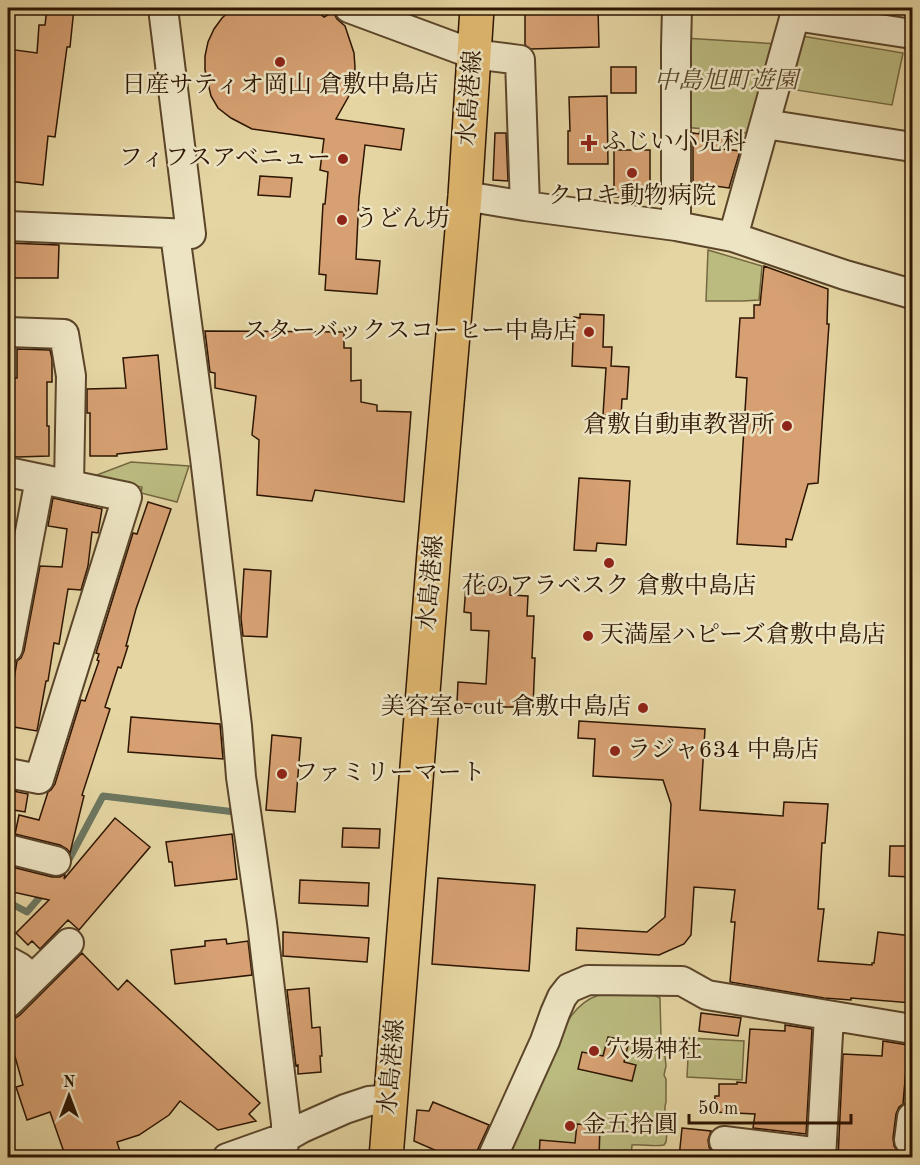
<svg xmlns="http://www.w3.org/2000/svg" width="920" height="1165" viewBox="0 0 920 1165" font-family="'Old Standard TT','Noto Serif JP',serif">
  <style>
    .green { fill: #bbbb80; stroke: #746841; stroke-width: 1.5 }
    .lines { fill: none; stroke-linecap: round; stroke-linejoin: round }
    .stream { stroke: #6c7761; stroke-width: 7 }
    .building { fill: #d6a072; stroke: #2d1502; stroke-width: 1.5 }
    .minor-casing { stroke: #5b452a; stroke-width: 32 }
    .major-casing { stroke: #2d1502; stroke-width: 36 }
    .minor { stroke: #ede4c3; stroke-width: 28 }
    .major { stroke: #e2ba71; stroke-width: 33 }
    .poi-dot { fill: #8f2418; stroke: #ede4c3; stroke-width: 2 }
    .labels { text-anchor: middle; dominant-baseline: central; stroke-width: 5; stroke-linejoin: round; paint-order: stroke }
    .park-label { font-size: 24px; font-style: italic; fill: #584728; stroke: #ede4c3 }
    .poi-label { font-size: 24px; fill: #2d1502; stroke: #ede4c3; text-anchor: start }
    .street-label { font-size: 24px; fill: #2d1502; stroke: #ede4c3 }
  </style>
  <rect width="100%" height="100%" fill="#e4d5a2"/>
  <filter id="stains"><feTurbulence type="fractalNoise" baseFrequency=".00333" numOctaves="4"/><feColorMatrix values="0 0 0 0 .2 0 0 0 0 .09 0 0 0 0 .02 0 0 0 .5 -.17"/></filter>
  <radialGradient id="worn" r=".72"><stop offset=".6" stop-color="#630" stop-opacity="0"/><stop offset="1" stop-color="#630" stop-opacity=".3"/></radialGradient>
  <path class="green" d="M790,34L903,53L892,105L777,87Z
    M684,38L779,44L755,134L684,127Z
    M708,250L762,266L759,300L743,301H706Z
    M131,462L189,466L177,502L141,493L142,487L89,478Z
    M650,993L660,998L661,1037L664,1047L666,1066L664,1075L666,1079V1102L665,1106V1126L667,1133L666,1142L664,1145C653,1147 643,1144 632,1145L631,1157L506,1158L536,1087C545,1082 544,1072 548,1063C561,1037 568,1005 599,995C608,991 638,994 650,993Z
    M689,1038L744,1041L742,1080L687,1077Z"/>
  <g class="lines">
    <path class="stream" d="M52,883L65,867L103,796L235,812
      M8,902L27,912L45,891"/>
  </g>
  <path class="building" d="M47,8H74L70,47H67L55,137L48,136L43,185L8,181V49L37,53L39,25H45Z
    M233,8H313L324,17L333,12L337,19L345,26L354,53L355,67L354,81L350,94L336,119L404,129L401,150L365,145L359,198L356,259L380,261L377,294L325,290L326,275L319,274L323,204H325L328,172L320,170L324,139L252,129L231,118L218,108L211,96L205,70V56L208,42L214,29L222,18Z
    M525,8H598L599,47L531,49L525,45Z
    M611,67H636V93H611Z
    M607,96L608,164H568V131H570L569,97Z
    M700,130L726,134L723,149L740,151L729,188L693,183V133L699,134Z
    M495,133H506L508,181L493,180Z
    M614,150H650V197H614Z
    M260,176L292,178L290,197L258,195Z
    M8,243L59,245L58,278H8Z
    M764,266L828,289L827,324H829L818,483L808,484L792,540L786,539V547L737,544L747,378L736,377L740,318H754V305H760Z
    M580,314L604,315L603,347H612L611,366L629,367L627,399H622L621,417L603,415L606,368L572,366L574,317L580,318Z
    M205,331L344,332V348H351V381L361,380V402L377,405V411L411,412L404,502L315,490L312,501L257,495L259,440L252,435L256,396L215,388V373L210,372Z
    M17,349L50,350L52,359V382H47V426H49V456L17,457L14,456V447H8V378H17Z
    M158,355L167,449L117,454V456H90V413H87V389L126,388L123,358Z
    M579,478L630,481L626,545L597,543L596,551L574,550Z
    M53,498L102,509L98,533L92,532L88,566L81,590L68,589L59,644L54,643L48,681H46L37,731L8,726V715L17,661L21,658L24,651L40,566L62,567L67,529L48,526Z
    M148,502L171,509L136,609L126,646H128L121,668L118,667L105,707L110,709L82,795L84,796L70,853L67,849L60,845L15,834L19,815L39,820L48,792L51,790L55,784L81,700L85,701L99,661L97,660L99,654L96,653L133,533L137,534Z
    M244,569L271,571L267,637L243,636L241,618Z
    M466,585L510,587V595L528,596L527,616H534L532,658H535L533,707H505L457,703L458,682L486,684L489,631L471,630V613L464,612Z
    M131,717L220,724L223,759L128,752Z
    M579,721L705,729L700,810L783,816L784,802L828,804L825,843H822L818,909H824L818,961L872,965V963H874L878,932L912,936V1003L851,998V1000L824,998L730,982L735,922H731L735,890L694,887L691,935L684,944L659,955L576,950L577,928L647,932L665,917L671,804L663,780L593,776L595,739L578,738Z
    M272,735L301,738L295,812L266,810Z
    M8,790L28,794L25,812L8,809Z
    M115,818L150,847L79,930L68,920L40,949L32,941L28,945L16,933L49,900L8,891V866L52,877H60L65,874L64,879Z
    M343,828L380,829L379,848L342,847Z
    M232,834L237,879L175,886L172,862H169L166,842Z
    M890,846H912V877L889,876Z
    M438,878L535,885L529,971L432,964Z
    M300,880L369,883L368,906L299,903Z
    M283,932L369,938L367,962L283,956Z
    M226,939L227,944L248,941L252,975L175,984L171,950L205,946V941Z
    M82,953L118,990L127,980L260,1103L249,1114L256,1121L218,1130L180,1101L169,1115L139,1135L117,1142L122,1158H66L50,1112L27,1120L16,1087L23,1085L12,1046L8,1042V1023L20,1015Z
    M309,988L312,1028L320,1027L322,1056H320L321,1072L298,1074V1065L296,1066L287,990Z
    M701,1013L741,1018L738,1036L699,1031Z
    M785,1025L812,1029L806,1134L753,1128L755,1114L714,1112L715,1096H719V1084H737V1082L746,1083L750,1029L785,1031Z
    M608,1037L629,1041L624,1062L636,1065L632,1081L578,1069L582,1052L603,1056Z
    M883,1041L908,1045L903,1104L899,1107L896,1114L893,1138L894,1146L899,1153L898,1158H838L843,1054L882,1056Z
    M433,1102L489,1125L477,1151L476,1158H453L414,1141L417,1110L429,1111Z
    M577,1124L600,1126L599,1158L539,1157L540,1140L575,1143Z
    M682,1128L711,1131L708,1140L709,1147L712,1152V1158H679Z"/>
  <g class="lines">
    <g class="minor-casing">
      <path id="minor" d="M349,8L473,54L520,60L525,206
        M795,16L912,34
        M765,124L912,147
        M465,196L525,206L676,226L733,237L845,275L912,294
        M8,226L191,234L163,8
        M676,226V47L677,8
        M175,234L205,458L237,726L241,777L262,923L286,1123V1137L280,1158
        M733,237L797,8
        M8,332L64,334L71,376L69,485
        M8,472L127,497L39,779L8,773
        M8,648L40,479
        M8,849L56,861
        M8,961L19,967L32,978
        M8,1003L69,943
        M909,1140L912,1117
        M724,1141L821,1153
        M227,1158L286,1137L302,1128L345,1109L369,1101L391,1099
        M492,1158L545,1041L555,1013L562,997L569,988L588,980L682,981L707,995L912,1029
        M821,1158L829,1016"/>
    </g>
    <g class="major-casing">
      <path id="major" d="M386,1158L434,553L465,196L477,8"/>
    </g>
    <use href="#minor" class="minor"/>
    <use href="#major" class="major"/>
  </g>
  <g class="poi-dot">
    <circle cx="280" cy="62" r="6"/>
    <path d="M586 134h6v6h6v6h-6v6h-6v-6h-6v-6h6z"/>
    <circle cx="343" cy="159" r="6"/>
    <circle cx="632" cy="173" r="6"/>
    <circle cx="342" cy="220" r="6"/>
    <circle cx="589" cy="332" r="6"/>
    <circle cx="787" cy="426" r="6"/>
    <circle cx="609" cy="563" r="6"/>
    <circle cx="588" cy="636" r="6"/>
    <circle cx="643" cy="708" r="6"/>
    <circle cx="615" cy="751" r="6"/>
    <circle cx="282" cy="774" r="6"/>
    <circle cx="594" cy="1051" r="6"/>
    <circle cx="570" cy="1126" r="6"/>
  </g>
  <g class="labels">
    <g class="park-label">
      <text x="726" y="82">中島旭町遊園</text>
    </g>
    <g class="poi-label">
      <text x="280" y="86" text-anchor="middle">日産サティオ岡山 倉敷中島店</text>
      <text x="602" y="143">ふじい小児科</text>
      <text x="331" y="159" text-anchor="end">フィフスアベニュー</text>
      <text x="632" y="197" text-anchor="middle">クロキ動物病院</text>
      <text x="354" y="220">うどん坊</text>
      <text x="577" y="332" text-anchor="end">スターバックスコーヒー中島店</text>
      <text x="775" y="426" text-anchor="end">倉敷自動車教習所</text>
      <text x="609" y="587" text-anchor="middle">花のアラベスク 倉敷中島店</text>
      <text x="600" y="636">天満屋ハピーズ倉敷中島店</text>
      <text x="631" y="708" text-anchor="end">美容室e-cut 倉敷中島店</text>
      <text x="627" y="751">ラジャ634 中島店</text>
      <text x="294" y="774">ファミリーマート</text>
      <text x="606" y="1051">穴場神社</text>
      <text x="582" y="1126">金五拾圓</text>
    </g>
    <g class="street-label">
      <text transform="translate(471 98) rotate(-86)">水島港線</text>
      <text transform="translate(432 583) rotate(-85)">水島港線</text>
      <text transform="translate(393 1067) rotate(-85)">水島港線</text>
    </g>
  </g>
  <rect width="920" height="1165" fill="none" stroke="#e4d5a2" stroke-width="30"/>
  <rect x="9" y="9" width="902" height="1147" fill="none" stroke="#2d1502" stroke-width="3"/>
  <rect x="15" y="15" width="890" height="1135" fill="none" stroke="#2d1502" stroke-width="1.5"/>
  <g transform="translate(69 1096)" stroke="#ede4c3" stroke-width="4.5" paint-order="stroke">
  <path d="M0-4.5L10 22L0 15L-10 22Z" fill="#2d1502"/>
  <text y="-9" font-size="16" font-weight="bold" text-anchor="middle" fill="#2d1502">N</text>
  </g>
  <path d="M689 1114v9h162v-9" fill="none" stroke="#2d1502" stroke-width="3"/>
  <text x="698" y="1114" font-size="18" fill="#2d1502" stroke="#ede4c3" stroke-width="4.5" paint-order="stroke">50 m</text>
  <rect width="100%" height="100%" filter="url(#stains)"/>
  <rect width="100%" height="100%" fill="url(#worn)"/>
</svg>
